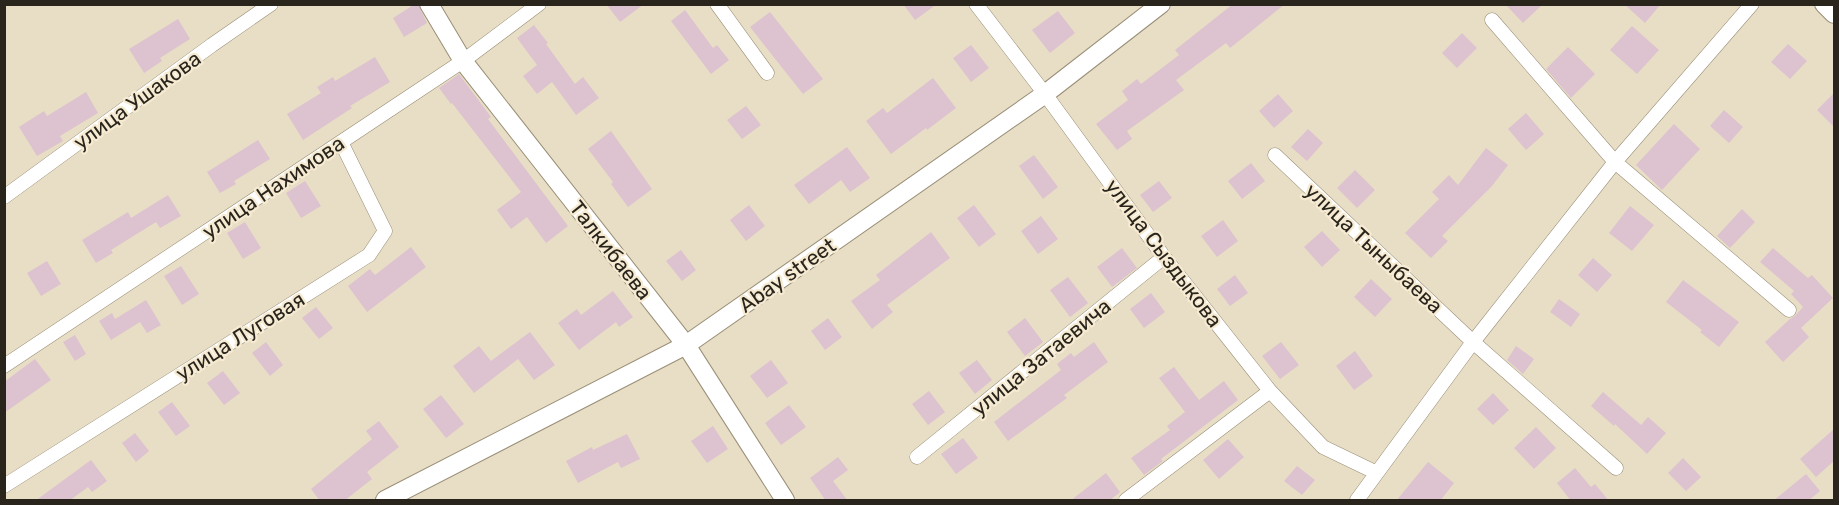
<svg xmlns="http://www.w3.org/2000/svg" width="1839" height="505" viewBox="0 0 1839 505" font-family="Rubik,sans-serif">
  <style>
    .building { fill: #ddc2cf }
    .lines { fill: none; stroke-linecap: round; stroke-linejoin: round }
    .minor-casing { stroke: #998f78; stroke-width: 15 }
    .tertiary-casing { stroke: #998f78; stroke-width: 20 }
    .minor { stroke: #fff; stroke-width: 14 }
    .tertiary { stroke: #fff; stroke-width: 18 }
    .labels { text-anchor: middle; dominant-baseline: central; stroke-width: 4.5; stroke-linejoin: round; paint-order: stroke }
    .street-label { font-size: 21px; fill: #29251c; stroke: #f6ebd2 }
  </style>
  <rect width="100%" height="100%" fill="#e8dec5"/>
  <path class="building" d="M415,4H418L427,23L404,37L393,18Z
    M606,4H644L620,22Z
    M903,4H937L915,20Z
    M1233,4H1285L1230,48L1226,43L1176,80L1184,90L1127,131L1132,139L1117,150L1096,124L1128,100L1122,91L1137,79L1141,84L1179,55L1175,50Z
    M1505,4H1543L1523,23Z
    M1624,4H1661L1645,23Z
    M685,10L713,48L717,45L729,60L711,74L671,21Z
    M1058,11L1075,33L1050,53L1032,30Z
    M770,12L823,79L803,94L750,27Z
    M178,19L190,39L160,58L162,61L144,73L129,49Z
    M534,25L548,43L546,44L575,84L583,77L599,98L576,115L552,82L537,94L523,76L537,65L517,38Z
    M1632,26L1659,50L1637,74L1610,50Z
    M1462,33L1477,48L1457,68L1442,53Z
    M1788,44L1807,61L1790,79L1771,62Z
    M971,45L989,68L971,82L953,58Z
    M1568,47L1595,74L1571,98L1546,69Z
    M375,57L390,82L350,106L352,108L303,140L287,114L321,93L317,87L333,77L335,81Z
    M459,74L491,117L488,119L568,226L546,243L527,217L511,229L497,210L521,192L452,103L451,104L439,88Z
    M933,78L956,108L927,130L926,128L891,154L866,121L883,108L887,113Z
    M86,92L98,113L60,136L63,141L37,156L19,127L44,111L47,116Z
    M1834,93V127L1817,110Z
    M1278,94L1293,111L1274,128L1259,111Z
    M746,106L761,125L742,139L727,120Z
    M1724,110L1743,127L1729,143L1710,126Z
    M1526,113L1544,134L1526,150L1508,129Z
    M1674,124L1700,149L1662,190L1636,165Z
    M1308,129L1323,143L1307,161L1291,147Z
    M611,131L652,189L628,207L611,184L613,182L588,149Z
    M258,140L270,159L234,181L236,184L220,193L207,172Z
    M847,147L870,178L850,192L841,180L809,204L794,185Z
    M1486,148L1508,165L1492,186L1442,236L1448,241L1431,258L1405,233L1439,199L1432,192L1449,175L1458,185Z
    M1034,155L1058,187L1043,199L1019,166Z
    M1251,163L1265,181L1242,199L1228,181Z
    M1355,170L1375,190L1357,208L1337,188Z
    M305,181L321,206L301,218L286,193Z
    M1159,181L1172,198L1153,212L1140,195Z
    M168,195L181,216L160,228L156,222L111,250L113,253L96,263L82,240L128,212L131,218Z
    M749,205L765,226L746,241L730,220Z
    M974,205L996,234L979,247L957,218Z
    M1630,206L1654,225L1632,251L1609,233Z
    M1742,209L1755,222L1730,248L1717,236Z
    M1041,216L1058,239L1038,254L1021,231Z
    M1223,220L1238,241L1217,257L1201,236Z
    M245,222L261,248L243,259L227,233Z
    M1322,231L1340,250L1322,267L1304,247Z
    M931,232L950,258L887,305L893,312L872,329L851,301L880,280L876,275Z
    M411,247L426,267L367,312L348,286L370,269L375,275Z
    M1122,248L1137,268L1112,287L1097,267Z
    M1773,248L1808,278L1812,275L1833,298L1801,328L1809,337L1783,362L1765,342L1790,319L1795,316L1803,307L1791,294L1794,291L1760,262Z
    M681,250L696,270L682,281L666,261Z
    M1593,258L1612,275L1597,292L1578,275Z
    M47,261L61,284L41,296L27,273Z
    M181,266L199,294L182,305L164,276Z
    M1235,275L1248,293L1230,306L1217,289Z
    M1068,277L1088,303L1070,317L1050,290Z
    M1371,279L1392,299L1375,317L1354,297Z
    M1683,280L1739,322L1719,347L1700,332L1702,330L1666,302Z
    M613,291L633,317L619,327L616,322L579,350L558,323L577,309L581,315Z
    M1151,293L1165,312L1144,328L1130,309Z
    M1559,299L1580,314L1571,327L1550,312Z
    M146,300L161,325L147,333L140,322L111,340L99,321L112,313L115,319Z
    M316,307L333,328L319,339L302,318Z
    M828,318L842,337L825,350L811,331Z
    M1025,318L1043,342L1025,356L1007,332Z
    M530,332L555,365L534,380L518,359L474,393L453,366L479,346L491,361Z
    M75,335L86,354L75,361L63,342Z
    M266,342L283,365L270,376L252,353Z
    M1094,342L1108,362L1064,395L1067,398L1008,441L994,422L1061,370L1057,364L1071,353L1074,357Z
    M1281,342L1299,365L1280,379L1262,356Z
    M1516,346L1534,359L1523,374L1507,360Z
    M1355,351L1373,376L1354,390L1336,366Z
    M35,359L51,380L4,413V382Z
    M771,360L788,383L767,398L750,376Z
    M977,360L992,380L975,394L959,373Z
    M1174,367L1199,400L1224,381L1238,400L1161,459L1163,461L1144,475L1131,458L1170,430L1167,426L1185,412L1159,378Z
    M223,371L240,393L224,405L207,383Z
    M929,391L945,412L928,425L912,404Z
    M1603,392L1641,425L1648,417L1666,433L1647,454L1615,424L1614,426L1591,406Z
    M1493,393L1509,410L1493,425L1477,409Z
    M441,395L464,424L446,438L423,409Z
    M172,402L190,426L176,436L158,412Z
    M789,405L806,427L781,445L765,423Z
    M379,421L399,447L367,472L372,479L344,501H320L311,489L372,439L366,431Z
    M713,426L728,449L707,463L691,441Z
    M1536,427L1556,448L1534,469L1514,448Z
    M1834,429V461L1816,477L1800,459Z
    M135,433L149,451L136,462L122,443Z
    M627,434L640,459L621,468L618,462L578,483L566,461L592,447L593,450Z
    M963,438L978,458L956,474L941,454Z
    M1228,439L1244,457L1219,479L1203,460Z
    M838,457L848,470L833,481L848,501H826L810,478Z
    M1683,458L1701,477L1686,491L1668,473Z
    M91,460L107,481L92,492L88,487L69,501H35Z
    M1428,462L1454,483L1440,501H1396Z
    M1297,466L1315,480L1302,495L1284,481Z
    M1575,468L1591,487L1595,484L1609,501H1571L1557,483Z
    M1106,473L1120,492L1109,501H1070Z
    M1806,474L1820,491L1808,501H1773Z"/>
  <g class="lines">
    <g class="minor-casing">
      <path id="minor" d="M717,4L767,73
        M976,4L1045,94L1164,257L1270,391L1323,447L1377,473
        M1492,20L1615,162L1789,310
        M1275,155L1473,342L1616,468
        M4,197L212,45L271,4
        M4,366L463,61L539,4
        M917,457L1164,257
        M4,486L369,255L385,231L341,142
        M1126,500L1270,391
        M1357,500L1473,342L1615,162L1752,4"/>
    </g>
    <g class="tertiary-casing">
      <path id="tertiary" d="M429,4L463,61L686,345L785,500
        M1824,4L1834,14
        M385,500L686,345L1045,94L1161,4"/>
    </g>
    <use href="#minor" class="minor"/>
    <use href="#tertiary" class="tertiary"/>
  </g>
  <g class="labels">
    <g class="street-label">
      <text transform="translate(137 100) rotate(-36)">улица Ушакова</text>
      <text transform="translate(273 187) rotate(-34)">улица Нахимова</text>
      <text transform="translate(1374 248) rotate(43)">улица Тыныбаева</text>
      <text transform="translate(611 250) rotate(52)">Талкибаева</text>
      <text transform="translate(1164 253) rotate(53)">улица Сыздыкова</text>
      <text transform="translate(787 275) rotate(-35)">Abay street</text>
      <text transform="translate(240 336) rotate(-32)">улица Луговая</text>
      <text transform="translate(1041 357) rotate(-39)">улица Затаевича</text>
    </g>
  </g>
  <rect width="1839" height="505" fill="none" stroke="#29251c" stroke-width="12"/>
</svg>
